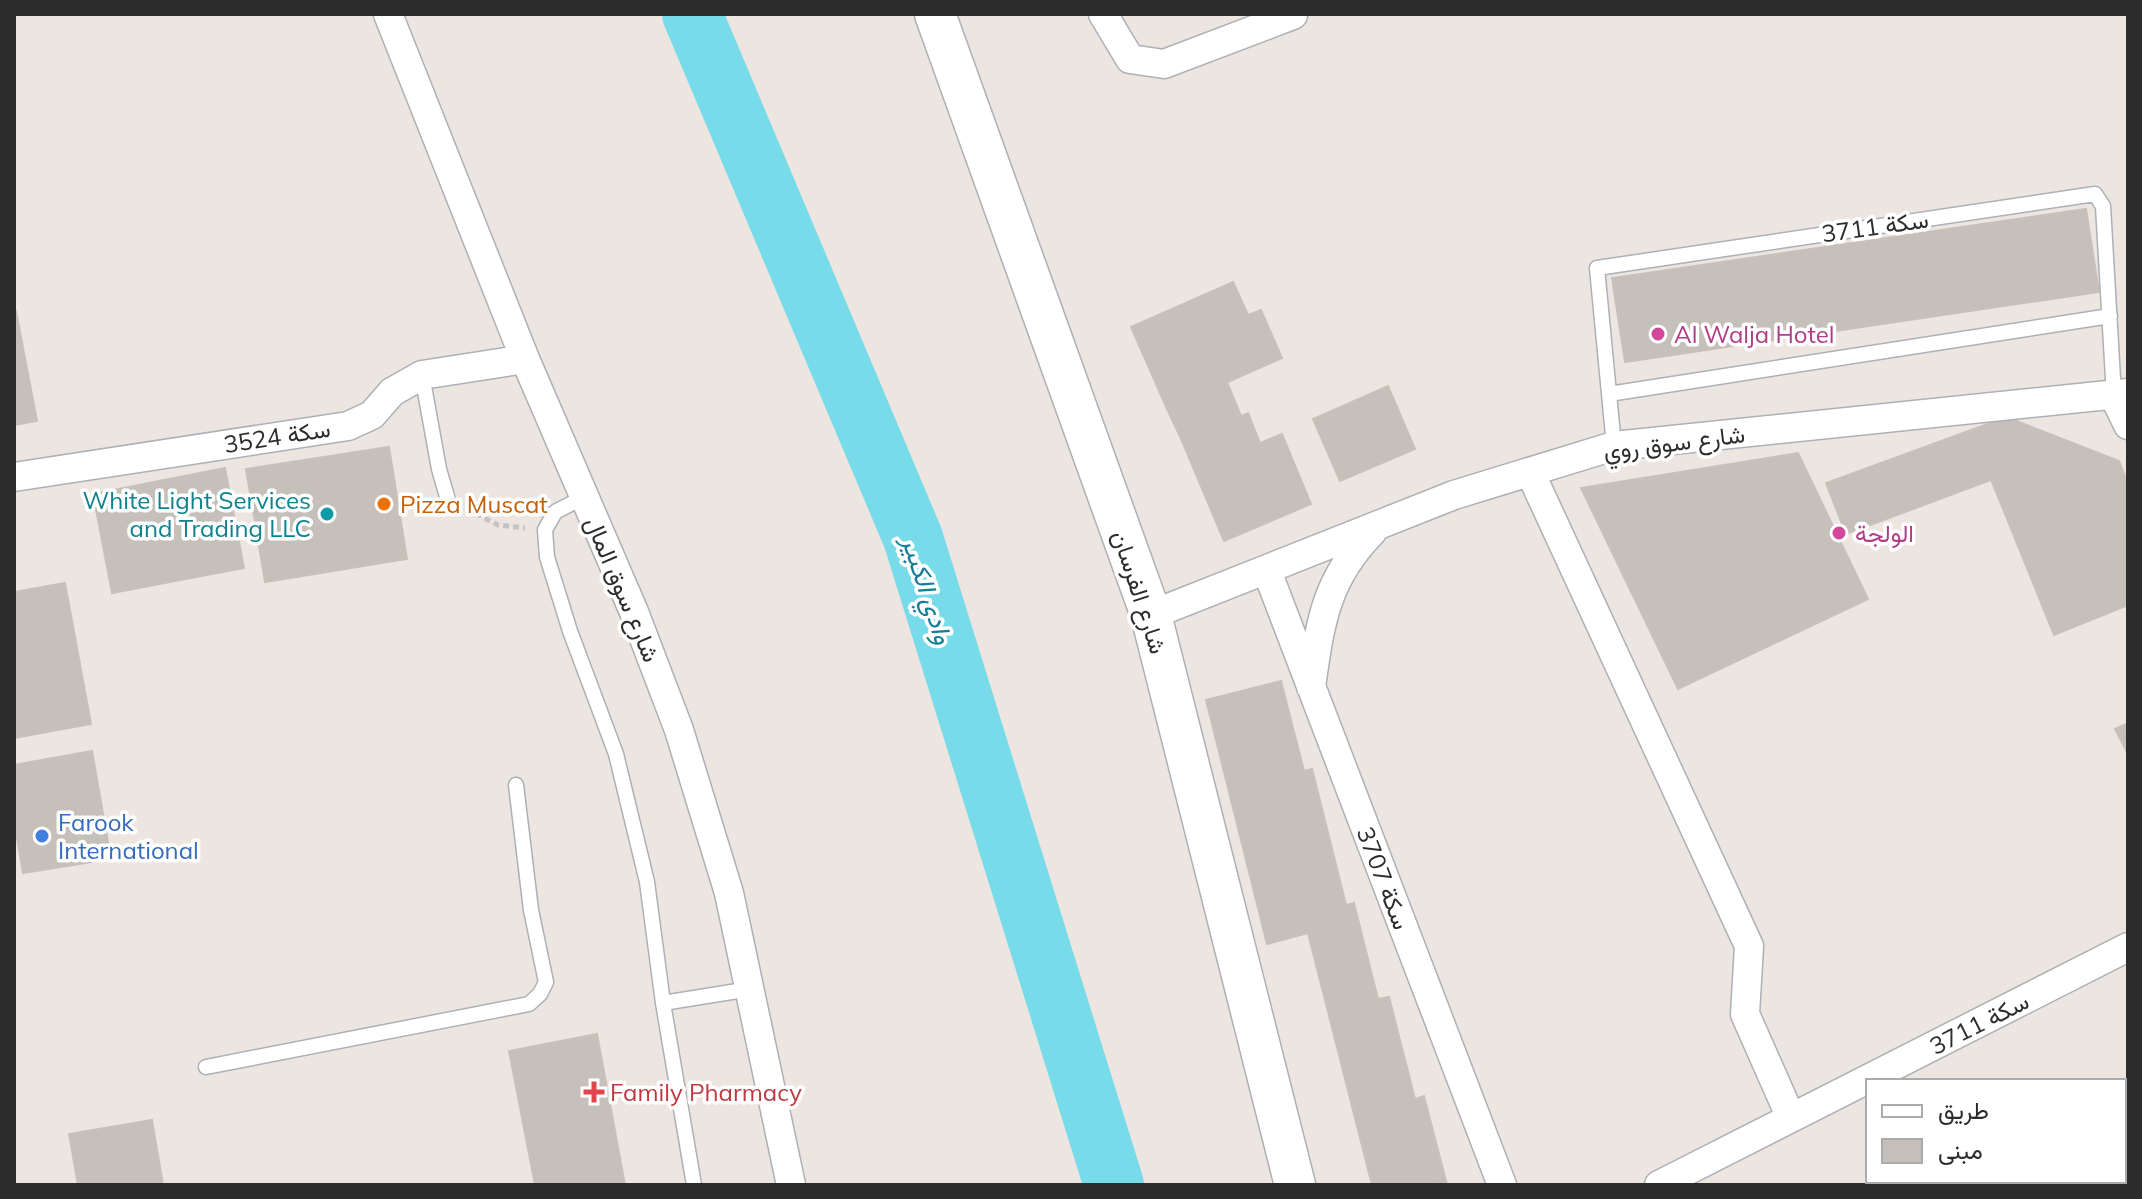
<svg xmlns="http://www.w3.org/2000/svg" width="2142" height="1199" viewBox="0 0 2142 1199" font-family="Mulish,Vazirmatn,sans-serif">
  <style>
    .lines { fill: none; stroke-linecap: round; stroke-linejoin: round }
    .river { stroke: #78dbe9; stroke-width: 60 }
    .building { fill: #c6c0bb; stroke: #c9c1b9; stroke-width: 2 }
    .lane-casing { stroke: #acb0b8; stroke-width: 17 }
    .street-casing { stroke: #acb0b8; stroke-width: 31 }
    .secondary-casing { stroke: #acb0b8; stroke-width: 43 }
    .path { stroke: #c4c4c4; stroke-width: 5; stroke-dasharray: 6 4; stroke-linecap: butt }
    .lane { stroke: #fff; stroke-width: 14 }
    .street { stroke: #fff; stroke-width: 28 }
    .secondary { stroke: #fff; stroke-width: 40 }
    .hotel-dot { fill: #d1479c; stroke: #fff; stroke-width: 3 }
    .food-dot { fill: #e8710a; stroke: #fff; stroke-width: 3 }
    .culture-dot { fill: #0f9aa8; stroke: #fff; stroke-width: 3 }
    .shop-dot { fill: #3f7fe0; stroke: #fff; stroke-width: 3 }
    .health-dot { fill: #e0444e; stroke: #fff; stroke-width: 3 }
    .labels { text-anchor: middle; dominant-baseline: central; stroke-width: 7; stroke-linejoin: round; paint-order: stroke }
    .street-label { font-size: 24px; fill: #2c2c2c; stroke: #fff }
    .hotel-label { font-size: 24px; fill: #b23c85; stroke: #fff; text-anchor: start }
    .culture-label { font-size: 24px; fill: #0d838f; stroke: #fff; text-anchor: end }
    .food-label { font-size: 24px; fill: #c56008; stroke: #fff; text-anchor: start }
    .shop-label { font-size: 24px; fill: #366cbe; stroke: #fff; text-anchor: start }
    .health-label { font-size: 24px; fill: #be3a42; stroke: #fff; text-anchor: start }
    .water-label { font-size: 26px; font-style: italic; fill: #147e98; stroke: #fff }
  </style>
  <rect width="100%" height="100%" fill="#ede5e0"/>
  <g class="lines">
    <path class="river" d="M692,14L913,538L1114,1185"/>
  </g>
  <path class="building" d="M2086,209L2099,292L1625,362L1612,278Z
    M1233,282L1248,315L1261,310L1282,358L1167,409L1131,327Z
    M14,311H16L37,421L14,425Z
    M1227,382L1241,416L1182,441L1167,409Z
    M1388,386L1415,449L1340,481L1313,419Z
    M1248,413L1260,443L1282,434L1311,504L1224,541L1182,441Z
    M2006,417L2119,461L2128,484V605L2054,635L1971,430Z
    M1971,430L1991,480L1846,534L1826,483Z
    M389,447L407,559L265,582L246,469Z
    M1798,453L1868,599L1678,689L1581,488Z
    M225,468L244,568L112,593L93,494Z
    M65,583L91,724L14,738V592Z
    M1281,681L1304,771L1312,769L1346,905L1354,903L1378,999L1389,997L1415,1099L1424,1096L1445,1177L1412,1185H1372L1308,933L1267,944L1206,700Z
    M2128,723V754L2115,729Z
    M92,751L111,859L23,873L14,821V765Z
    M597,1034L625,1185H535L509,1051Z
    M152,1120L163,1185H78L69,1134Z
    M1445,1177L1447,1185H1412Z"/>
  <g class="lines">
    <g class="lane-casing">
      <path id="lane" d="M422,375L439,469L448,500
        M1609,394L2110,316
        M1614,446L1597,268L2095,194L2103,206L2114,396
        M584,497L555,512L545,530L547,557L570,631L616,754L647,882L663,1003L694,1185
        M663,1003L750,989
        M206,1067L529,1004L540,994L546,982L531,910L516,785"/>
    </g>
    <g class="street-casing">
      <path id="street" d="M388,14L525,359L634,612L679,730L729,893L791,1185
        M1103,14L1130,59L1164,64L1293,15
        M2114,396L2128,425
        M1530,472L1749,946L1745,1014L1791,1118
        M14,477L348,426L372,415L392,392L422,375L525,359
        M1267,571L1502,1185
        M1151,615L1454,495L1614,446L2128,393
        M1311,687C1320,624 1325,580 1372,532
        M1659,1185L2128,947"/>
    </g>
    <g class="secondary-casing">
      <path id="secondary" d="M935,14L1151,615L1295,1185"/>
    </g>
    <path class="path" d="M467,509L498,525L525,528"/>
    <use href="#lane" class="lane"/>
    <use href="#street" class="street"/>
    <use href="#secondary" class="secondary"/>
  </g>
  <g class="hotel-dot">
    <circle cx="1658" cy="334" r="8"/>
    <circle cx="1839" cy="533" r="8"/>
  </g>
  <circle class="food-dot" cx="384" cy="504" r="8"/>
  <circle class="culture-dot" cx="327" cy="514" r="8"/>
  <circle class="shop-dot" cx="42" cy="836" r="8"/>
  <path class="health-dot" d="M590 1080h8v8h8v8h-8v8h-8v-8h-8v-8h8z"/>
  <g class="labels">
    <g class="street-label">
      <text transform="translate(1875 226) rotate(-8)">سكة 3711</text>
      <text transform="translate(277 436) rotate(-9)">سكة 3524</text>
      <text transform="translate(1674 442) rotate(-7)">شارع سوق روي</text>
      <text transform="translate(623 589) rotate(67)">شارع سوق المال</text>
      <text transform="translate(1140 592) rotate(72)">شارع الفرسان</text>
      <text transform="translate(1384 878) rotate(69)">سكة 3707</text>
      <text transform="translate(1979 1023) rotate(-27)">سكة 3711</text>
    </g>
    <g class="hotel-label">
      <text x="1674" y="334">Al Walja Hotel</text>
      <text x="1855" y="533">الولجة</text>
    </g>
    <g class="culture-label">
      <text x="311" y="500">White Light Services<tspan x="311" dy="28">and Trading LLC</tspan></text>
    </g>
    <g class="food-label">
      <text x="400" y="504">Pizza Muscat</text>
    </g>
    <g class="shop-label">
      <text x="58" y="822">Farook<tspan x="58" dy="28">International</tspan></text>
    </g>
    <g class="health-label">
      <text x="610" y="1092">Family Pharmacy</text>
    </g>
    <g class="water-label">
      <text transform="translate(928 590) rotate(72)">وادي الكبير</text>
    </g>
  </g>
  <rect width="2142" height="1199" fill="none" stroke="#2c2c2c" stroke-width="32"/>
  <rect x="1866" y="1079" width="260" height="104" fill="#ffffff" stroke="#ababab" stroke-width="2"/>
  <rect x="1882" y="1105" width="40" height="12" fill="#ffffff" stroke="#ababab" stroke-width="2"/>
  <text x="1938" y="1119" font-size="24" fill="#2c2c2c">طريق</text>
  <rect x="1882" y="1139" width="40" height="24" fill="#c6c0bb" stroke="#ababab" stroke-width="2"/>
  <text x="1938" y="1159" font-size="24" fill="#2c2c2c">مبنى</text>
</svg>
